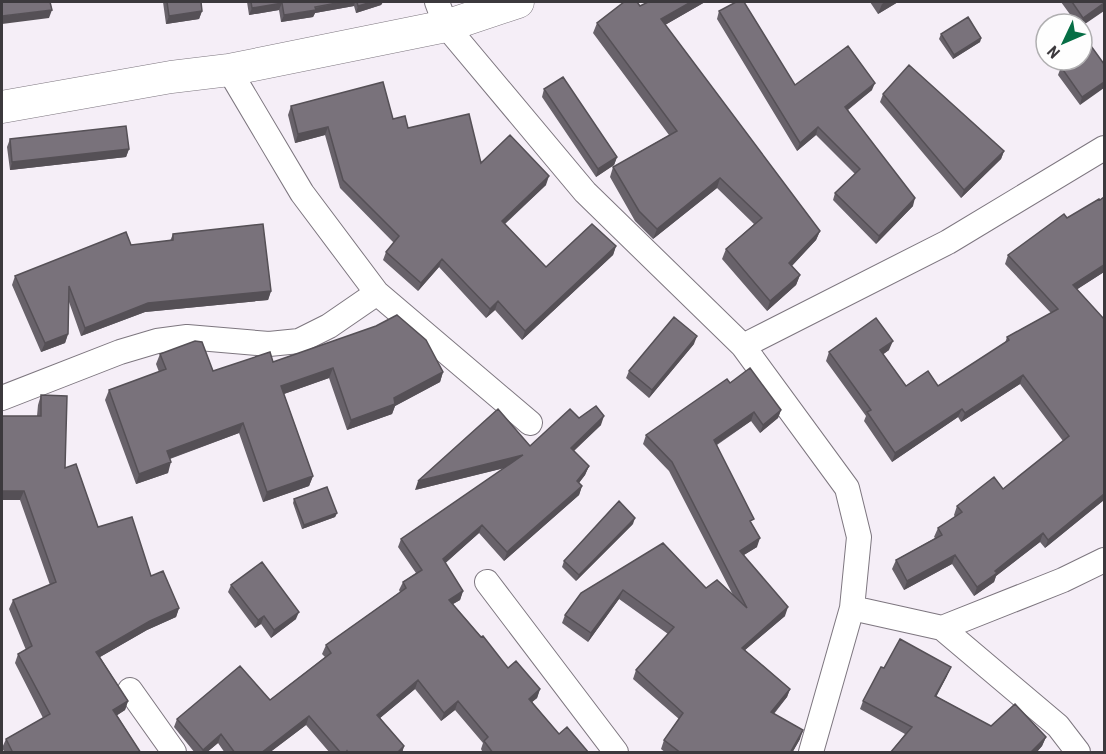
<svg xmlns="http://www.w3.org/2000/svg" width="1106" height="754" viewBox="0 0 1106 754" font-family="'Roboto Condensed',sans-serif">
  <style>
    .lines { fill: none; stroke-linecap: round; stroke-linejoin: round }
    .minor-casing { stroke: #7d767f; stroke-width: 26 }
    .tertiary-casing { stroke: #7d767f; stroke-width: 33 }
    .minor { stroke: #fff; stroke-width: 24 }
    .tertiary { stroke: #fff; stroke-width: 32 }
    .wall { fill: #68626a }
    .shaded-wall { fill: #555056 }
    .building { fill: #79727b; stroke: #555056; stroke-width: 1.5 }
  </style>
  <rect width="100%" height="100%" fill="#f5eef7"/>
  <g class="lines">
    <g class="minor-casing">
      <path id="minor" d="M437,2L446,26L585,192L743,346L847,488L859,537L852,608L811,752
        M229,70L302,193L377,293L530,423
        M743,346L948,242L1104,148
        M2,398L120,352L157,341L187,337L269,344L299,341L329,326L377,293
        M487,582L616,752
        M852,608L942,628L1063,580L1104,560
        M942,628L1058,726L1078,752
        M130,690L174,752"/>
    </g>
    <g class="tertiary-casing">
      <path id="tertiary" d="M2,107L171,77L229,70L446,26L518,2"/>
    </g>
    <use href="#minor" class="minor"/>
    <use href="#tertiary" class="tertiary"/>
  </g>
  <path class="wall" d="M163,2H201L202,11L199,19L166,24Z
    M247,2H383L381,5L356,13L354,6L315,13L313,17L281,22L279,10L249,15Z
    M648,2H705L665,25L820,231L816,240L792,266L800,275L796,285L767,311L722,259L726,249L754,224L717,188L653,239L635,221L610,177L613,167L669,135L593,33L597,23L640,6Z
    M870,2H898L878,14Z
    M1061,2H1104L1082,24H1077Z
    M719,11L795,85L872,90L848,110L913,206L876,244L833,200L835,193L855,174L816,135L797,151L717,19Z
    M941,34L981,38L980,42L953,59L939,39Z
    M1104,64L1080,105L1058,75L1061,67Z
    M544,89L617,157L614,165L596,177L542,97Z
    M883,94L1004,151L1001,159L961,198L880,102Z
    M291,106L393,119L408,128L481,163L546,185L505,224L546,267L616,246L613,255L522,340L495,310L486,318L439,267L418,291L383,260L386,252L394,243L340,188L325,135L295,143L288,115Z
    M10,139L129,149L126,157L10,170L7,147Z
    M173,234L271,291L268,300L145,312L81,336L69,302L68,334L65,343L41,352L12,285L15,276L131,245L170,241Z
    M1008,255L1104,272L1077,289L1104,500L1045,548L1040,542L996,576L994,582L974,596L952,564L904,590L892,569L896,560L935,538L934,537L938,528L955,517L954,515L957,506L1003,489L1063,441L1020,384L961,422L958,417L892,462L864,421L866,416L826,361L829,352L889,350L883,354L906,386H938L1005,343L1007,337L1051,313L1005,264Z
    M694,344L649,398L626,378L629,371Z
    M160,354L213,371L273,362L443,372L440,382L395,406L392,414L347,430L329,378L284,394L313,476L309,486L263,502L239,433L170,459L168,473L136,484L105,400L109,390L159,372L156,364Z
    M730,383L781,410L778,418L760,433L751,421L717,445L752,525L757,547L744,555L785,616L745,650L790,689L787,697L774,714L800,739L792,753H666L661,749L664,740L679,719L633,679L636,670L668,634L619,599L588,642L562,623L565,615L663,543L706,588L733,595L669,471L643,444L646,435Z
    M41,395L65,468L98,527L151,576L179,608L176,617L147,630L100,657L128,701L125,710L117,715L141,753H5L2,748L6,739L43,718L15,663L18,654L26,650L9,609L13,600L50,585L20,500H2V417L37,416L38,405Z
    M579,418L601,425L574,451L589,466L585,475L579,483L582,486L579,495L504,561L479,533L445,563L463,591L460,600L453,604L508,668L540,689L537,698L532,702L559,734L589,753H483L481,749L483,743L455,710L441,721L415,689L380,718L404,746L402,753H330L306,725L269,753H225L218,743L206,753H195L174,727L177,719L270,700L325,657L322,654L326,645L400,592L399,590L403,582L416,573L398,547L401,539L505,468L415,490L530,446Z
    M294,499L337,513L335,517L302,529L293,503Z
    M633,524L576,581L562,567L564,561Z
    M231,585L296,619L271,638L261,624L255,628L228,592Z
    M884,668L947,676L936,696L991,726L1046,737L1042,746L1036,753H890L905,734L860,709L863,701Z"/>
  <path class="shaded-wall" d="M342,2H355L354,6L315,13L313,17L281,22L284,15Z
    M372,2H383L381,5L356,13L358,6Z
    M691,2H705L658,29L661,19Z
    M885,2H898L878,14L882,4Z
    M282,3L279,10L249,15L252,8Z
    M1104,3V11L1082,26V24H1081L1083,18Z
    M52,10L49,18L2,24V16Z
    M202,11L199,19L166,24L169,16Z
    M981,38L980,42L953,59L954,55Z
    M1104,82V88L1080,105L1082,97Z
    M875,83L872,90L842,114L845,107Z
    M328,127L325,135L295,143L298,134Z
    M818,127L816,135L797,151L800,143Z
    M129,149L126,157L10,170L12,162Z
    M1004,151L1001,159L961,198L964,190Z
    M617,157L614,165L596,177L598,169Z
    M549,176L546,185L499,229L502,221Z
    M720,178L717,188L653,239L657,229Z
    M915,198L913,206L876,244L879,236Z
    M820,231L816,240L785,273L789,263Z
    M616,246L613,255L522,340L525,331Z
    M442,259L439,267L418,291L421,283Z
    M1104,265V272L1070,294L1073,285Z
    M800,275L796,285L767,311L770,301Z
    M271,291L268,300L145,312L81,336L85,328L148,303Z
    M498,301L495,310L486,318L490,309Z
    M68,334L65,343L41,352L45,343Z
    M697,336L694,344L649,398L652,390Z
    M893,341L889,350L877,359L880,350Z
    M333,368L329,378L278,396L281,386Z
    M443,372L440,382L395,406L392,414L347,430L351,420Z
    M1023,375L1020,384L961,422L965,413Z
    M962,409L958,417L892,462L895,453Z
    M781,410L778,418L760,433L763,425Z
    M754,412L751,421L711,448L714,440Z
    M604,416L601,425L568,456L571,448Z
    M243,423L239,433L163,461L167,451Z
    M523,455L520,464L415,490L418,481Z
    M171,462L168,473L136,484L139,474Z
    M589,466L585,475L574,489L577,481Z
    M313,476L309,486L263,502L267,492Z
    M582,486L579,495L504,561L507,552Z
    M2,491H24L20,500H2Z
    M1104,494V500L1045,548L1048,540Z
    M337,513L335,517L302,529L304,525Z
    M635,518L633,524L576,581L579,575Z
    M482,525L479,533L440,568L443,559Z
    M1043,533L1040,542L996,576L994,582L974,596L977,587L995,571Z
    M760,538L757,547L737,559L740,551Z
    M955,555L952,564L904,590L907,581Z
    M623,590L619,599L588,642L591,633Z
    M463,591L460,600L446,608L449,600Z
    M788,607L785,616L738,656L742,648Z
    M179,608L176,617L147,630L93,661L96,652L150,621Z
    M299,612L296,619L271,638L274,630Z
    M264,616L261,624L255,628L258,620Z
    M951,667L947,676L932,705L935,696Z
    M418,680L415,689L374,723L377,715Z
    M540,689L537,698L526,707L529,699Z
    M790,689L787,697L768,720L771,712Z
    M128,701L125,710L110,720L113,710Z
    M458,701L455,710L441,721L444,713Z
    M309,716L306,725L269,753H261Z
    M803,730L800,739L792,753H790Z
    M221,734L218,743L206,753H202L203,750Z
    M1046,737L1042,746L1036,753H1030Z
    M404,746L402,753H397Z"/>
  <path class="building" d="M2,2H50L52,10L2,16Z
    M167,2H201L202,11L169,16Z
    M251,2H342L315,7L316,10L284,15L282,3L252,8Z
    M357,2H372L358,6Z
    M624,2H637L640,6L648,2H691L661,19L820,231L789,263L800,275L770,301L726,249L762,218L720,178L657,229L639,211L613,167L677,131L597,23Z
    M736,2H744L795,85L848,46L875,83L845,107L915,198L879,236L835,193L860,169L818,127L800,143L719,11Z
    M1072,2H1104V3L1083,18Z
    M968,17L981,38L954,55L941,34Z
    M1091,46L1104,64V82L1082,97L1061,67L1071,60H1082V52Z
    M909,65L1004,151L964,190L883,94Z
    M563,77L617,157L598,169L544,89Z
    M383,82L393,119L405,116L408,128L469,114L481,163L510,135L549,176L502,221L546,267L592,224L616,246L525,331L498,301L490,309L442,259L421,283L386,252L399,236L343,180L328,127L298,134L291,106Z
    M126,126L129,149L12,162L10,139Z
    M1104,197V265L1073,285L1104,319V494L1048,540L1043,533L995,571L997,573L977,587L955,555L907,581L896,560L942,535L938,528L962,512L957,506L994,477L1003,489L1069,436L1023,375L965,413L962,409L895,453L867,412L871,410L829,352L876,318L893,341L880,350L906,386L928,371L938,386L1009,340L1007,337L1058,309L1008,255L1064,214L1067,218L1099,199L1100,200Z
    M263,224L271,291L148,303L85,328L69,286L68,334L45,343L15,276L126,232L131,245L173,240V234Z
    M397,315L426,340L443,372L394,398L395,404L351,420L333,368L281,386L313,476L267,492L243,423L167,451L171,462L139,474L109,390L166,369L160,354L195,341L202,342L213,371L270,352L273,362L376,326Z
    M674,317L697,336L652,390L629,371Z
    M750,368L781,410L763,425L754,412L714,440L754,519L750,521L760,538L740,551L788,607L742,648L790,689L771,712L803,730L790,753H681L664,740L683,713L636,670L674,627L623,590L591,633L565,615L581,593L663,543L706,588L717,580L747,608L672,462L646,435L727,379L730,383Z
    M41,395L67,396L65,468L76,464L98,527L132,517L151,576L163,571L179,608L150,621L96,652L128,701L113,710L141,753H13L6,739L50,714L18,654L32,646L13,600L56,582L24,491H2V416H41Z
    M596,406L604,416L571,448L589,466L577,481L582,486L507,552L482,525L443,559L463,591L449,600L481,637L483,636L508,668L516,661L540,689L529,699L559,734L567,727L589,753H493L484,741L488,737L458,701L444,713L418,680L377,715L404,746L397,753H348L347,751L346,753H341L309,716L261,753H235L221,734L203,750L177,719L240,666L270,700L331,653L326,645L406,588L403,582L422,570L401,539L523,455L418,481L498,409L530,446L570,409L579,418Z
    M327,487L337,513L304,525L294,499Z
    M619,501L635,518L579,575L564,561Z
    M262,562L299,612L274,630L264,616L258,620L231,585Z
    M900,639L951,667L935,696L991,726L1015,704L1046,737L1030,753H890L912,727L863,701L881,667L884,668Z"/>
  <rect width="1106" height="754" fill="none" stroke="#3c393d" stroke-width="6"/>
  <g transform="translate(1064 42) rotate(226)"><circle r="28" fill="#fefefe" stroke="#b0afb1" stroke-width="1.5"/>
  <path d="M0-4.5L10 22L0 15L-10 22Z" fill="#066e45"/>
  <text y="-9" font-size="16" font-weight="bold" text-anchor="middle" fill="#3c393d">N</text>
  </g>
</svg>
